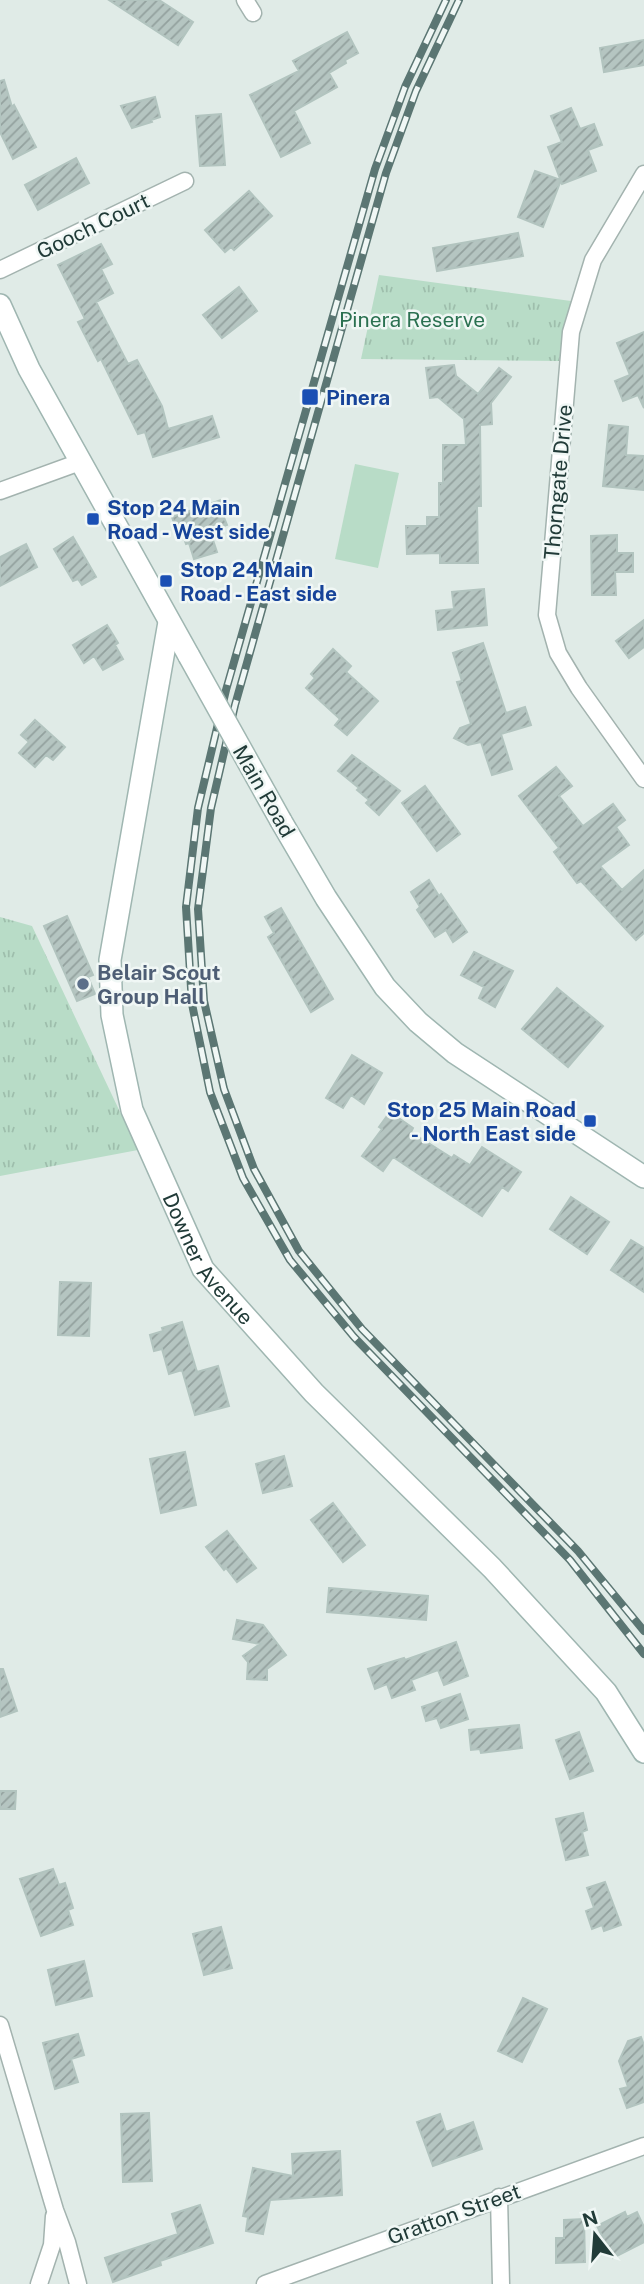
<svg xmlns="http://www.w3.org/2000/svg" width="644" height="2284" viewBox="0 0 644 2284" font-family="'Public Sans',sans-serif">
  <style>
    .park { fill: url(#park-tufts) }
    .pitch { fill: #b8dcc7 }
    .building { fill: url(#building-hatch); stroke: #b2c4bf; stroke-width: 2 }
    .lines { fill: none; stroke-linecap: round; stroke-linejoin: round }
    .street-casing { stroke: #a3b3af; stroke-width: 19 }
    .secondary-casing { stroke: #9fb6b1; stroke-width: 24 }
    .street { stroke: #fff; stroke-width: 16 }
    .secondary { stroke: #fff; stroke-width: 21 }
    .rail-casing { stroke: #5b7673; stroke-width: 8 }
    .rail { stroke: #f0f7f5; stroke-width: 5; stroke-dasharray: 16; stroke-linecap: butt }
    .secondary-bridge-casing { stroke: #9fb6b1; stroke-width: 24; stroke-linecap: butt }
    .secondary-bridge { stroke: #fff; stroke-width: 21 }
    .transit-dot { fill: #1a4fb4; stroke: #f0f7f5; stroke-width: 2.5 }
    .service-dot { fill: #5c6f8a; stroke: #f0f7f5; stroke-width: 2.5 }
    .labels { text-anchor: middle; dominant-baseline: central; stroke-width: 5; stroke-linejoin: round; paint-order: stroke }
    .street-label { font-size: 21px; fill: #213b38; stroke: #f0f7f5 }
    .park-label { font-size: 21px; fill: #2b7151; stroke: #f0f7f5 }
    .transit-label { font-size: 21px; font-weight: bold; fill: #164399; stroke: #f0f7f5; text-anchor: start }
    .service-label { font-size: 21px; font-weight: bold; fill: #4e5e75; stroke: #f0f7f5; text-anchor: start }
  </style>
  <defs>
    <pattern id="park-tufts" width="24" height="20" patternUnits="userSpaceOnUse" patternTransform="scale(1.75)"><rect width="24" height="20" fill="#b8dcc7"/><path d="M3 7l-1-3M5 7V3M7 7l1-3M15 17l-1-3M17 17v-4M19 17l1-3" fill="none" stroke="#9ebeac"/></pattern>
    <pattern id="building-hatch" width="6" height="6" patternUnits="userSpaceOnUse" patternTransform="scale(1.75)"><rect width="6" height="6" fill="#b5c5c1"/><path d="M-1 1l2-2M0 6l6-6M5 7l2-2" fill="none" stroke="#93a19e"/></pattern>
  </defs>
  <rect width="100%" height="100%" fill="#e0ebe7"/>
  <path class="park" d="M379,275L571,301L559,361L361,359Z
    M0,917L32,926L138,1150L0,1176Z"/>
  <path class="pitch" d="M355,464L399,473L378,568L335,559Z"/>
  <path class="building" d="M109,0H159L193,22L178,45Z
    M347,32L358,53L345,60L346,63L329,73L337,87L294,111L310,143L281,157L250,95L299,71L293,61Z
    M644,40V65L604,72L600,48Z
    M4,80L12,107L14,105L36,147L13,159L0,132V81Z
    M155,97L160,117L151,120L152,122L132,128L121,106Z
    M571,108L580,129L594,124L602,145L588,150L596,171L562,184L548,147L562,142L551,116Z
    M221,114L225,165L200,166L196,116Z
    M76,158L89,183L38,210L25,185Z
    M535,171L561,180L543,227L518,217Z
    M249,191L272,216L234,250L231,247L225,252L205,230Z
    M518,233L523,256L437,271L433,248Z
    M101,244L112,264L101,269L113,293L96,302L128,364L137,360L162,406L168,429L212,416L219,437L153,457L145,432L138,434L101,359L98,361L78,322L85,319L58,265Z
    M239,287L257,311L222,338L203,315Z
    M644,332V408L638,395L623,401L615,381L630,375L617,343Z
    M454,365L456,376L478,394L499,368L511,377L491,403L492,424L480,425L481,506H477L478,563H440V553L407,554L406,526H427V517H439V483H443V445H466L464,419L438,397L430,398L426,368Z
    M609,425L628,427L626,455L644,456V490L603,486Z
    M221,500L226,514L223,515L227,525L210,531L217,552L194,559L189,543L186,544L182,533L178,535L172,517Z
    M617,535V553H633V572H615L616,595H592L591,536Z
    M73,537L96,577L82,585L78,579L73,581L54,549Z
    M26,544L37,567L0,586V557Z
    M484,589L487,625L438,630L436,611L454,609L452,592Z
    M644,620V647L629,658L616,641Z
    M107,625L118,643L115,645L123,659L103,670L94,656L84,663L73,645Z
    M483,643L506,713L525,707L531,725L501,734L512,769L492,775L481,742L468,745L454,738L460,728L471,724L457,682L462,681L453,653Z
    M333,649L351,666L346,672L378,701L347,735L335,725L340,719L306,688L315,678L311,674Z
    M35,720L65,747L53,760L46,755L35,767L19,753L29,742L21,735Z
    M352,755L400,791L379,815L366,803L369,800L357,790L359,788L338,771Z
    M556,767L572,786L559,796L583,826L613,804L625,820L616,827L629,845L600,866L622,890L644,870V933L636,940L581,881L577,883L554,852L559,848L519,796Z
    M425,786L460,834L437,851L402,803Z
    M429,880L439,896L441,894L467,932L453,942L446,930L435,937L417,910L420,907L411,892Z
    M281,908L333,999L311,1012L268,937L274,933L265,917Z
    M67,916L93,975L88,977L95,994L77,1001L44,926Z
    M474,952L513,971L495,1007L479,998L484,987L461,975Z
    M557,988L603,1026L568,1067L522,1029Z
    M352,1055L382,1073L364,1104L351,1095L343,1108L326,1098Z
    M390,1112L413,1128L411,1132L452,1158L454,1155L470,1165L482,1147L521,1172L508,1191L502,1187L482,1216L393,1157L383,1171L362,1156L382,1129L379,1127Z
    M571,1197L609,1222L587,1254L550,1229Z
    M631,1240L644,1248V1292L611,1270Z
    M60,1282L91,1283L89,1336L58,1335Z
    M182,1322L197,1372L218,1366L229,1406L195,1415L182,1370L169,1374L162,1349L154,1351L150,1335L163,1331L162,1328Z
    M185,1452L196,1505L161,1513L150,1459Z
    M284,1456L292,1486L263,1493L256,1464Z
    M333,1503L365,1545L343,1562L311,1520Z
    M227,1531L256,1568L237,1582L226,1568L224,1570L206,1547Z
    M329,1588L428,1596L426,1620L327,1612Z
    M237,1620L263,1625L286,1655L267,1669V1680L247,1679L248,1662L243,1656L260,1644L233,1639Z
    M456,1642L468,1676L444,1685L438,1670L411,1680L415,1690L392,1698L387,1684L375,1689L368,1669L404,1658L405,1660Z
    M0,1669H3L17,1711L0,1717Z
    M460,1694L468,1719L441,1728L437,1718L426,1721L422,1707Z
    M519,1725L522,1748L481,1753L480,1749L471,1750L469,1730Z
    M579,1732L593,1771L570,1779L556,1740Z
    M0,1791H16L15,1809H0Z
    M583,1813L587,1830L582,1832L588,1855L566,1860L556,1819Z
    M53,1869L59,1885L65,1883L73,1908L68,1910L73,1925L41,1936L20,1879Z
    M605,1882L621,1925L604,1931L602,1925L592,1929L586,1911L594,1908L587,1888Z
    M221,1927L232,1968L204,1975L193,1934Z
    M84,1961L92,1996L56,2005L48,1970Z
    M523,1998L547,2009L522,2062L498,2051Z
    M78,2034L84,2055L71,2059L78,2082L55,2089L43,2043Z
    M641,2037L644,2045V2102L627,2108L620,2089L628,2087L619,2061L628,2041Z
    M149,2113L152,2181L123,2182L121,2114Z
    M440,2114L446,2132L473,2122L482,2149L433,2166L417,2122Z
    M340,2151L342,2195L270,2200L263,2234L246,2231L248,2217L243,2216L253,2168L293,2176L292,2154Z
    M200,2205L213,2243L160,2261L161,2265L113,2282L105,2258L178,2234L172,2214Z
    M625,2212L627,2217L637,2212L644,2227V2242L613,2258L597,2226Z
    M584,2219L585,2262L556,2263V2238H564V2220Z"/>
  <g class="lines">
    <g class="street-casing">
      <path id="street" d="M245,0L253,13
        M644,174L593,260L571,332L547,615L558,653L579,688L644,779
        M0,270L185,181
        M0,491L80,462
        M0,2025L55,2210L67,2242L78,2284
        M499,2197L501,2284
        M39,2284L52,2245L54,2216
        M265,2284L644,2146"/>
    </g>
    <g class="secondary-casing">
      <g id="secondary">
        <path d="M0,305L29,369L189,656"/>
        <path id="s1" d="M169,622L110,960L112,1015L132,1110L203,1269L314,1393L492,1568L606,1692L644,1752"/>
        <path d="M281,821L326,898L385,987L418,1022L455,1053L644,1177"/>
      </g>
    </g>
    <use href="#street" class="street"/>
    <use href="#secondary" class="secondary"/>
    <g class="rail-casing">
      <path id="rail" d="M446,0L405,87L375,169L226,690L198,808L186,907L192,1004L210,1092L243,1178L290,1260L354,1337L570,1560L644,1654
        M459,0L416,91L386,173L235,705L211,808L198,909L204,1001L224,1089L254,1169L299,1251L362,1329L578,1551L644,1631"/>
    </g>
    <use href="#rail" class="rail"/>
    <g class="secondary-bridge-casing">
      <path id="secondary-bridge" d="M189,656L281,821"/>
    </g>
    <use href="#secondary-bridge" class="secondary-bridge"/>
  </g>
  <g class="transit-dot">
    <rect x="301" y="388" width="18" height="18" rx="3.5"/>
    <rect x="86" y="512" width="14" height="14" rx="3.5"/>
    <rect x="159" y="574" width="14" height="14" rx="3.5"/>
    <rect x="583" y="1114" width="14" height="14" rx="3.5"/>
  </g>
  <circle class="service-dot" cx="83" cy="984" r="7"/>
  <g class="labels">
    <g class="street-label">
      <text transform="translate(93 226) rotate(-26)">Gooch Court</text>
      <text transform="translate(558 482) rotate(-85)">Thorngate Drive</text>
      <text transform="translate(264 791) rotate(60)">Main Road</text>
      <text stroke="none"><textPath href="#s1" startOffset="663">Downer Avenue</textPath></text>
      <text transform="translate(454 2214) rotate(-20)">Gratton Street</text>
    </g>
    <g class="park-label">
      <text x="412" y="319">Pinera Reserve</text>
    </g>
    <g class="transit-label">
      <text x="326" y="397">Pinera</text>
      <text x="107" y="507">Stop 24 Main<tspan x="107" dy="24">Road - West side</tspan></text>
      <text x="180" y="569">Stop 24 Main<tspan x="180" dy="24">Road - East side</tspan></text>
      <text x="576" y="1109" text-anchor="end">Stop 25 Main Road<tspan x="576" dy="24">- North East side</tspan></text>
    </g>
    <g class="service-label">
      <text x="97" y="972">Belair Scout<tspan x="97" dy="24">Group Hall</tspan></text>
    </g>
  </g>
  <g transform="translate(595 2235) rotate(343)" stroke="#f0f7f5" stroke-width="5" paint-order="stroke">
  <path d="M0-5L12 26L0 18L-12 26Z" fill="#213b38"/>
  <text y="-10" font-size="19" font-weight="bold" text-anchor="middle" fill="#213b38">N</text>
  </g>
</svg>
